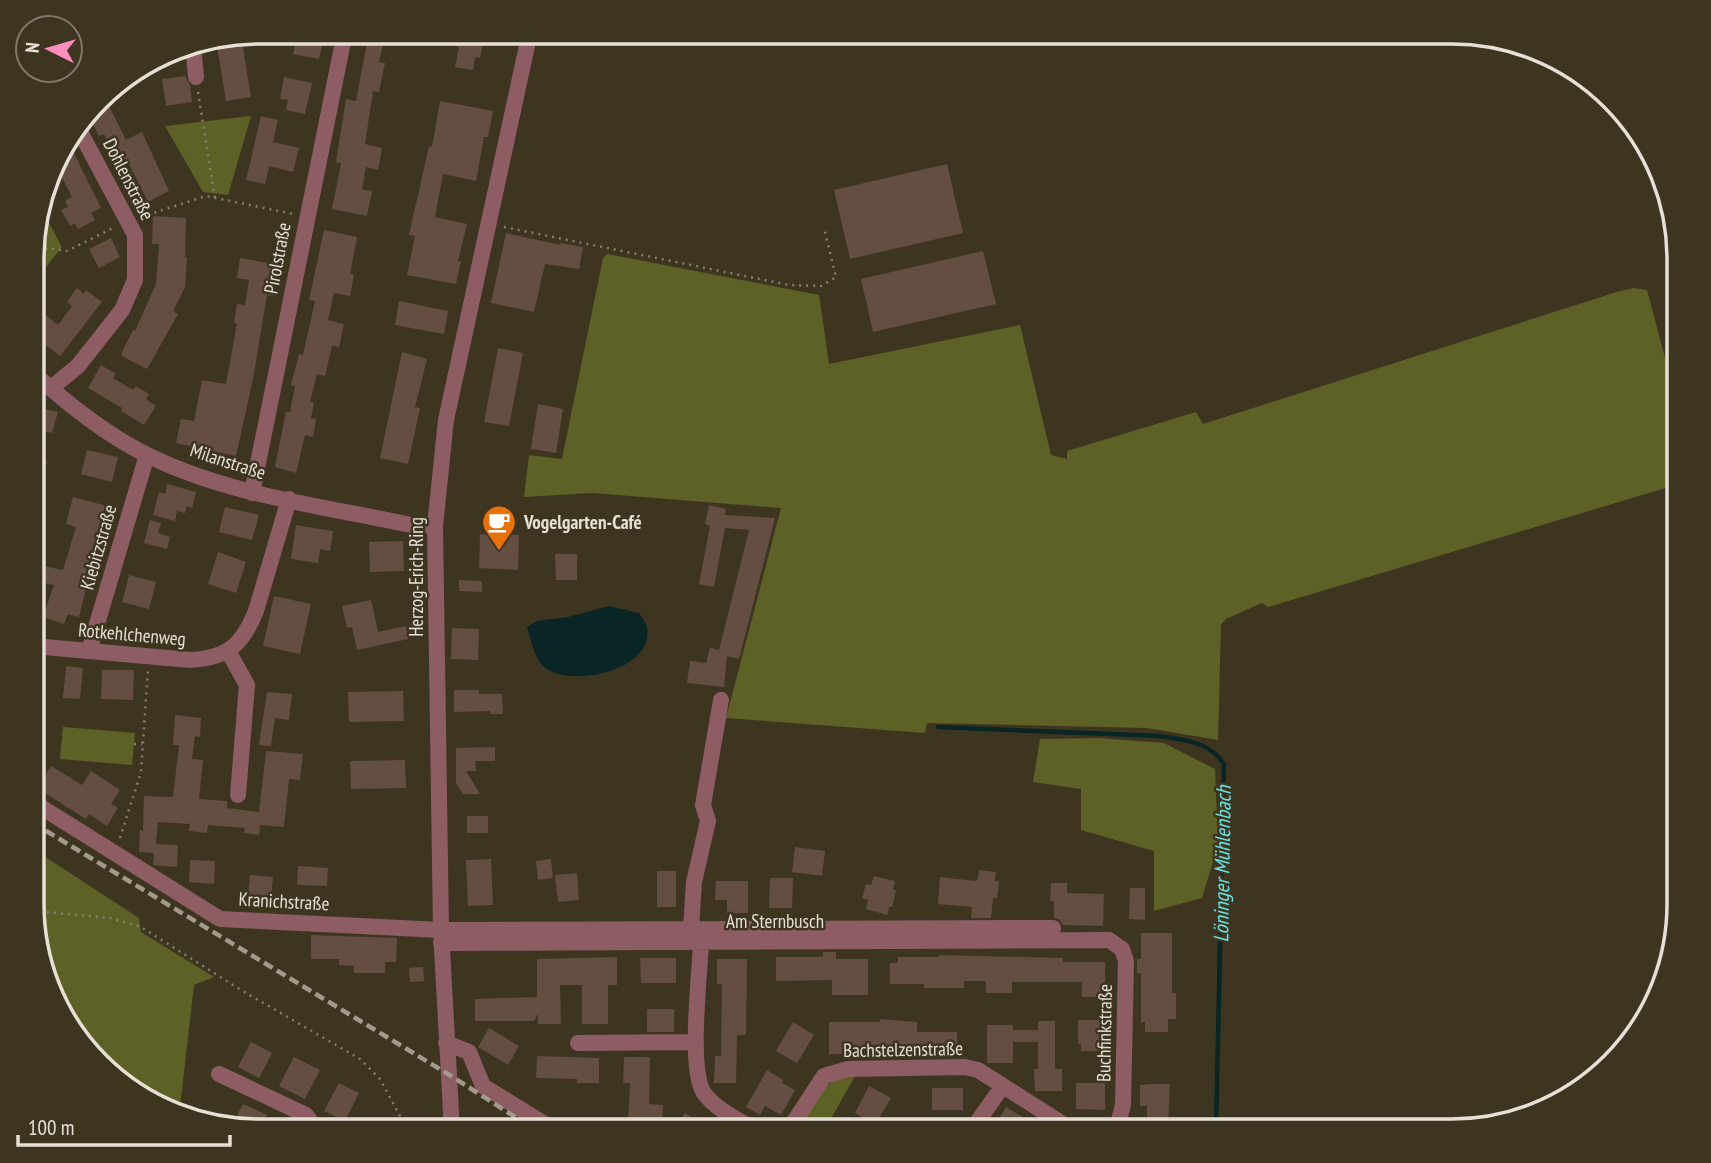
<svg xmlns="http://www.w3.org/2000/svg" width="1711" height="1163" viewBox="0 0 1711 1163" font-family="'PT Sans Narrow',sans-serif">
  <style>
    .green { fill: #5e6126 }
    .water { fill: #0a2525 }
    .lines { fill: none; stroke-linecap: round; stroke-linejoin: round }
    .stream { stroke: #0a2525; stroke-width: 4.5 }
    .building { fill: #634e41 }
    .path { stroke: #867f6f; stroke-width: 2.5; stroke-dasharray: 2 5; stroke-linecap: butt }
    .minor { stroke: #8e5d64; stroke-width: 16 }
    .rail { stroke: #a29b8c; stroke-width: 4.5; stroke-dasharray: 10 5; stroke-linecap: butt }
    .labels { text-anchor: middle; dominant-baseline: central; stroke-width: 5; stroke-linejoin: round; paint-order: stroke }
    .street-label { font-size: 19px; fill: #e6e0d5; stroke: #3e3521 }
    .poi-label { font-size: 19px; font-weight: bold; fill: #e6e0d5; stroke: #3e3521; text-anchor: start }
    .water-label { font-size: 21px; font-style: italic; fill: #65e3e3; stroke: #3e3521 }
    .rim { fill: none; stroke: #e6e0d5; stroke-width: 3.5 }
  </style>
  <rect width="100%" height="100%" fill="#3e3521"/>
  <path class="green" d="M251,116L228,195L203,192L165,126Z
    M40,206L62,247L33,283V230Z
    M607,254L819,295L829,364L1020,325L1051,455L1067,459V451L1196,412L1203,424L1620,291L1634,288L1647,290L1679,410V484L1268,607L1262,603L1226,619L1221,624L1218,740L1147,728L927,723L925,733L726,718L781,508L593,493L524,497L529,455L562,459L603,258Z
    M63,727L135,733L132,765L60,759Z
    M1098,738L1164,743L1215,769L1218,846L1202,898L1154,911V851L1081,830V789L1033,782L1040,739Z
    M33,849L139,918L141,932L214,977L194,985L179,1116L121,1085L62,1017L33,933Z
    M855,1076L824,1131H797L820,1091L837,1078Z"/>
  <path class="water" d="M609,606L639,613C642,617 646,623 647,627C656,670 571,689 544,667C534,658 531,640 527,627L537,621L568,617Z"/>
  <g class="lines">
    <path class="stream" d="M938,727L1160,736C1185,740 1210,742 1224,764L1216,1131"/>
  </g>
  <path class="building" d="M365,32H386L379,62L385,63L379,92L373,91L365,144L382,148L378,170L366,167L362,189L372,191L367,216L332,209L341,163L336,162L346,99L356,101L367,42L363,41Z
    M410,32H455L484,37L480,58L475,57L473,70L455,67L459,47L409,37Z
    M241,35L251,97L226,101L216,40Z
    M297,36L323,41L319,59L293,54Z
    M185,76L190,85L192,102L166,106L162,79Z
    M284,77L312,83L305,114L286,110L288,100L280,99Z
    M440,101L493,111L488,137H484L476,181L443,174L435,217L467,224L458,261H461L456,284L407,275L415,236L409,235L429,146L432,147Z
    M109,106L126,140L142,132L169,191L148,202L129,164L122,168L104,134L99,136L89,116Z
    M261,116L278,120L273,142L299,148L293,172L269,166L265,184L246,180Z
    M71,147L101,208L91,213L95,220L78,229L75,223L70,226L61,210L68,207L65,201L72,197L54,162L58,154Z
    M947,164L963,233L850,259L834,190Z
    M153,216L186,218L185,257L187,258L185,287L173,311L178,314L147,369L122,356V352L133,330L135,331L156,284L159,244H152Z
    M324,230L357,237L350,274H354L350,296L334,293L328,320L344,324L339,347L332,346L325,376L317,374L310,402H314L311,418L316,419L313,437L305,435L296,473L275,467L286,412H290L295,386L291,385L299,354L303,355L315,301L309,300Z
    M506,233L560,245V243L583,247L579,269L545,264L534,312L491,303Z
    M111,238L120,257L99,268L89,249Z
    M983,251L996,304L873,332L861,279Z
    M240,258L279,265L273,296L267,295L254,374L236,456L176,443L181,419L194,421L202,380L226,384L237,324L234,323L237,304L245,305L249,280L237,278Z
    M77,288L84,294L86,290L102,302L60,356L33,335V305L58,325L72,306L67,302Z
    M399,301L448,311L444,334L395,325Z
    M498,348L523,353L509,426L484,422Z
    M402,352L427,359L415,407L420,408L408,464L380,458Z
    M101,365L116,374L113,378L133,390L136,386L149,394L146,399L156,406L144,425L121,411L122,408L88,388Z
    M538,404L563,409L556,453L531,449Z
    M33,406L58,412L52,433L33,428Z
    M87,450L118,457L112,482L81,474Z
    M33,457L47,461L36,497H33Z
    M167,484L196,492L192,508L187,506L185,513L177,511L175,521L153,515L159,492L165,494Z
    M73,497L107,506L79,617L68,614L64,624L43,617L54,585L34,581L38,565L63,570L76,527L66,524Z
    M709,505L726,509L725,515L775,518L739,659L727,656L724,687L687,683L690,661L706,663L710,648L719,650L749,530L725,528L714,587L699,584L710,526L705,524Z
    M225,507L259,515L252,540L219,532Z
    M150,520L161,523L158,533L170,537L167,549L144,543Z
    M296,525L333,531L330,551L320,549L318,563L291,559Z
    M480,534L519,535L518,570L479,568Z
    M403,541L404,571L370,572L369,542Z
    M218,552L246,562L236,593L208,584Z
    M555,554H577V580H556Z
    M129,575L156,582L149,609L122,602Z
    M459,580L482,581V592L459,591Z
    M274,596L311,604L300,654L263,646Z
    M371,600L378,632L406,626L408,639L357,650L352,627L347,628L342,606Z
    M452,628L479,629L478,660L451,659Z
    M66,666L83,668L80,699L63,698Z
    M102,670H134L133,700L101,699Z
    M454,690H479V694H502L503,714H490V711L454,712Z
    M403,691L404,721L349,722L348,692Z
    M267,692L292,694L289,720L275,718L271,746L259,745Z
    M175,715L201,718L200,737L195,736L192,759L203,760L199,799L227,801V808L259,812L266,751L303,754L300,780L289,779L284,827L260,825L259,835L244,833L245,828L208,825L207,833L189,831L190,824L158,822L156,844L178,845L177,867L153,865L154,853L139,852L140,830L143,831L144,796L173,797L179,745H173Z
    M495,747V761H475L476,771H466L480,794H463L456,783V748Z
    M405,760L406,788L351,789L350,761Z
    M51,766L82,785L91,771L120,790L111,804L118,808L107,826L89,814L86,819L37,788Z
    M467,816H488V833H467Z
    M795,847L825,851L822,876L792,872Z
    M491,859L493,905L468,906L466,860Z
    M551,859L553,878L538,880L536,861Z
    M190,860L215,861L214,884L189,882Z
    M298,866L328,868L327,886L297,885Z
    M979,870L996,872L995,881H999L997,898H993L991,918H971L972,907L938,904L940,877L975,881L978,879Z
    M657,871H676V907H657Z
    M577,873L579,900L558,902L555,875Z
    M250,875L273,877L270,909L247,907Z
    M874,876L895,881L893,889L896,890L892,907H889L887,915L866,909L868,900L862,898L866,884L871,885Z
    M770,878H793L792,908H769Z
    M716,881H748V913H727V900H715Z
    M1051,883H1067V893L1104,894L1103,926L1063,925L1059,919L1054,918V901H1050Z
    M1130,888H1145V920L1129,919Z
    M1141,933H1172V993H1176V1019H1168V1032H1145V1022H1141V973H1137V959H1141Z
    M311,935L397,938L396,962H385V973H354V966L339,965V959H311Z
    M823,952H836V959H868V995H832V980L776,981V957H823Z
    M939,955L1063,958V962H1105V997H1082V982H1012V993H986V981H964V988H924V984H890V963H898V957H939Z
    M617,957V985H608V1024H582V985H560L561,1024H538V1014L534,1021H475V999L537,997V959Z
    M640,958H676V983H641Z
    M717,959H747L746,1035H737L736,1083H714L715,1056H721L722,984H717Z
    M423,967L424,981L410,982L409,968Z
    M647,1009H674V1032H647Z
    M880,1019L917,1022V1032H957V1056H932V1049H899V1046H865V1054H829V1022H880Z
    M1078,1020H1108V1051H1081V1043L1078,1044Z
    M1038,1021H1055V1069H1062V1091H1035L1034,1069H1038V1042H1013V1063H987V1025H1013V1030H1038Z
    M793,1022L814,1035L797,1063L776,1051Z
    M489,1028L519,1046L508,1065L478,1047Z
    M251,1042L272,1053L259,1078L238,1067Z
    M537,1056L599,1058V1083H577V1079L536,1078Z
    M294,1057L320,1070L305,1099L279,1086Z
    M624,1057H650L649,1104L663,1105L662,1131H635L636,1125H628L630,1083H623Z
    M767,1070L783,1080L782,1083L795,1090L781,1115L765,1106L760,1115L746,1107Z
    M339,1083L359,1093L345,1121L324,1111Z
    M1076,1083H1105V1110L1076,1109Z
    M1152,1084H1170L1168,1123H1147V1106H1140V1085Z
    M869,1086L891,1098L875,1125L855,1113Z
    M932,1088H963V1110H932Z
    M243,1104L267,1115L259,1131H250L233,1123Z
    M1006,1107L1026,1119L1019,1131H992Z
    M685,1113L712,1131H673Z"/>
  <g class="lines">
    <path class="path" d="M198,92L215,199
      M141,217L206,196L293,214
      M504,227L789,285L821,286L836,277L824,228
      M33,256L48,248L67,251L115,227
      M134,744H142
      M120,838L141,772L148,669
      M33,911L111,918L141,927L241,990L360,1059L380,1079L408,1131
      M1131,1128L1137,1131"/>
    <path class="minor" d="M193,45L196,77
      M33,373C68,404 105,434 147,455C228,495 322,506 411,525L435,526
      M51,388L78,366L122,310L135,280V235L78,128
      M252,493L345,32
      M33,646L190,660C228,658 242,645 256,611L289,499
      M89,651L147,455
      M228,651L247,685L238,795
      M33,802L220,919L441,930L1053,928
      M691,929L694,882L708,821L703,805L721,700
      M701,942C700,973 688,1070 704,1093C716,1110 739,1120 756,1131
      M441,943L1109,940L1122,949L1126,961L1123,1105L1118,1124L1113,1131
      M446,1043L469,1052L483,1086L556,1131
      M578,1043L696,1042
      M219,1074L306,1115L315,1128V1131
      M452,1131L441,930L435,526L446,420L530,32
      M788,1131L824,1076L848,1069L965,1067L978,1070L1074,1131
      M971,1131L1002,1087"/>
    <path class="rail" d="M33,823L448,1074L537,1131"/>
  </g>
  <defs>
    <g id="cafe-pin" transform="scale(1.75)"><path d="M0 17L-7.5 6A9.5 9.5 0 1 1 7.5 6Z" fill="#e8710a" stroke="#3e3521"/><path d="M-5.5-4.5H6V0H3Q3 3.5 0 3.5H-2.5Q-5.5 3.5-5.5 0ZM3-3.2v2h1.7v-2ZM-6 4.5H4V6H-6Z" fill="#fff"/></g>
  </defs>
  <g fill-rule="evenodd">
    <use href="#cafe-pin" x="499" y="522"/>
  </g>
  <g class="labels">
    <g class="street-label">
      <text transform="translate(129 179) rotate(63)">Dohlenstraße</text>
      <text transform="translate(277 258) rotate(-79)">Pirolstraße</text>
      <text transform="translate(228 461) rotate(18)">Milanstraße</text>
      <text transform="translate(98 547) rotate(-74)">Kiebitzstraße</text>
      <text transform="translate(416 577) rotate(-90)">Herzog-Erich-Ring</text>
      <text transform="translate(132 634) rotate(5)">Rotkehlchenweg</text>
      <text transform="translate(284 901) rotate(3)">Kranichstraße</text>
      <text x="775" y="921">Am Sternbusch</text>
      <text transform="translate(1104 1033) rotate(-89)">Buchfinkstraße</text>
      <text transform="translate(903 1049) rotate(-1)">Bachstelzenstraße</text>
    </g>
    <g class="poi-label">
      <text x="524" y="522">Vogelgarten-Café</text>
    </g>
    <g class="water-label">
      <text transform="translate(1222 864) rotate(-89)">Löninger Mühlenbach</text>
    </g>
  </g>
  <path d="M0 0H1711V1163H0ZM259 44H1452A215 215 0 0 1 1667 259V904A215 215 0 0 1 1452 1119H259A215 215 0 0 1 44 904V259A215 215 0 0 1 259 44Z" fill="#3e3521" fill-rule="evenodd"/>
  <path class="rim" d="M259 44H1452A215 215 0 0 1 1667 259V904A215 215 0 0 1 1452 1119H259A215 215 0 0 1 44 904V259A215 215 0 0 1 259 44Z"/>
  <g transform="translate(49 49) rotate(275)"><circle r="33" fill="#3e3521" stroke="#817969" stroke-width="2"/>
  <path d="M0-5L12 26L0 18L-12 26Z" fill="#fe8ebd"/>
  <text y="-10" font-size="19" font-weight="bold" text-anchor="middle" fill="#e6e0d5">N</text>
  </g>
  <path d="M18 1135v10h212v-10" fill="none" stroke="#e6e0d5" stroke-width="3.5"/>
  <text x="28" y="1135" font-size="21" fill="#e6e0d5" stroke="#3e3521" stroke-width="5" paint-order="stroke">100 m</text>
</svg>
